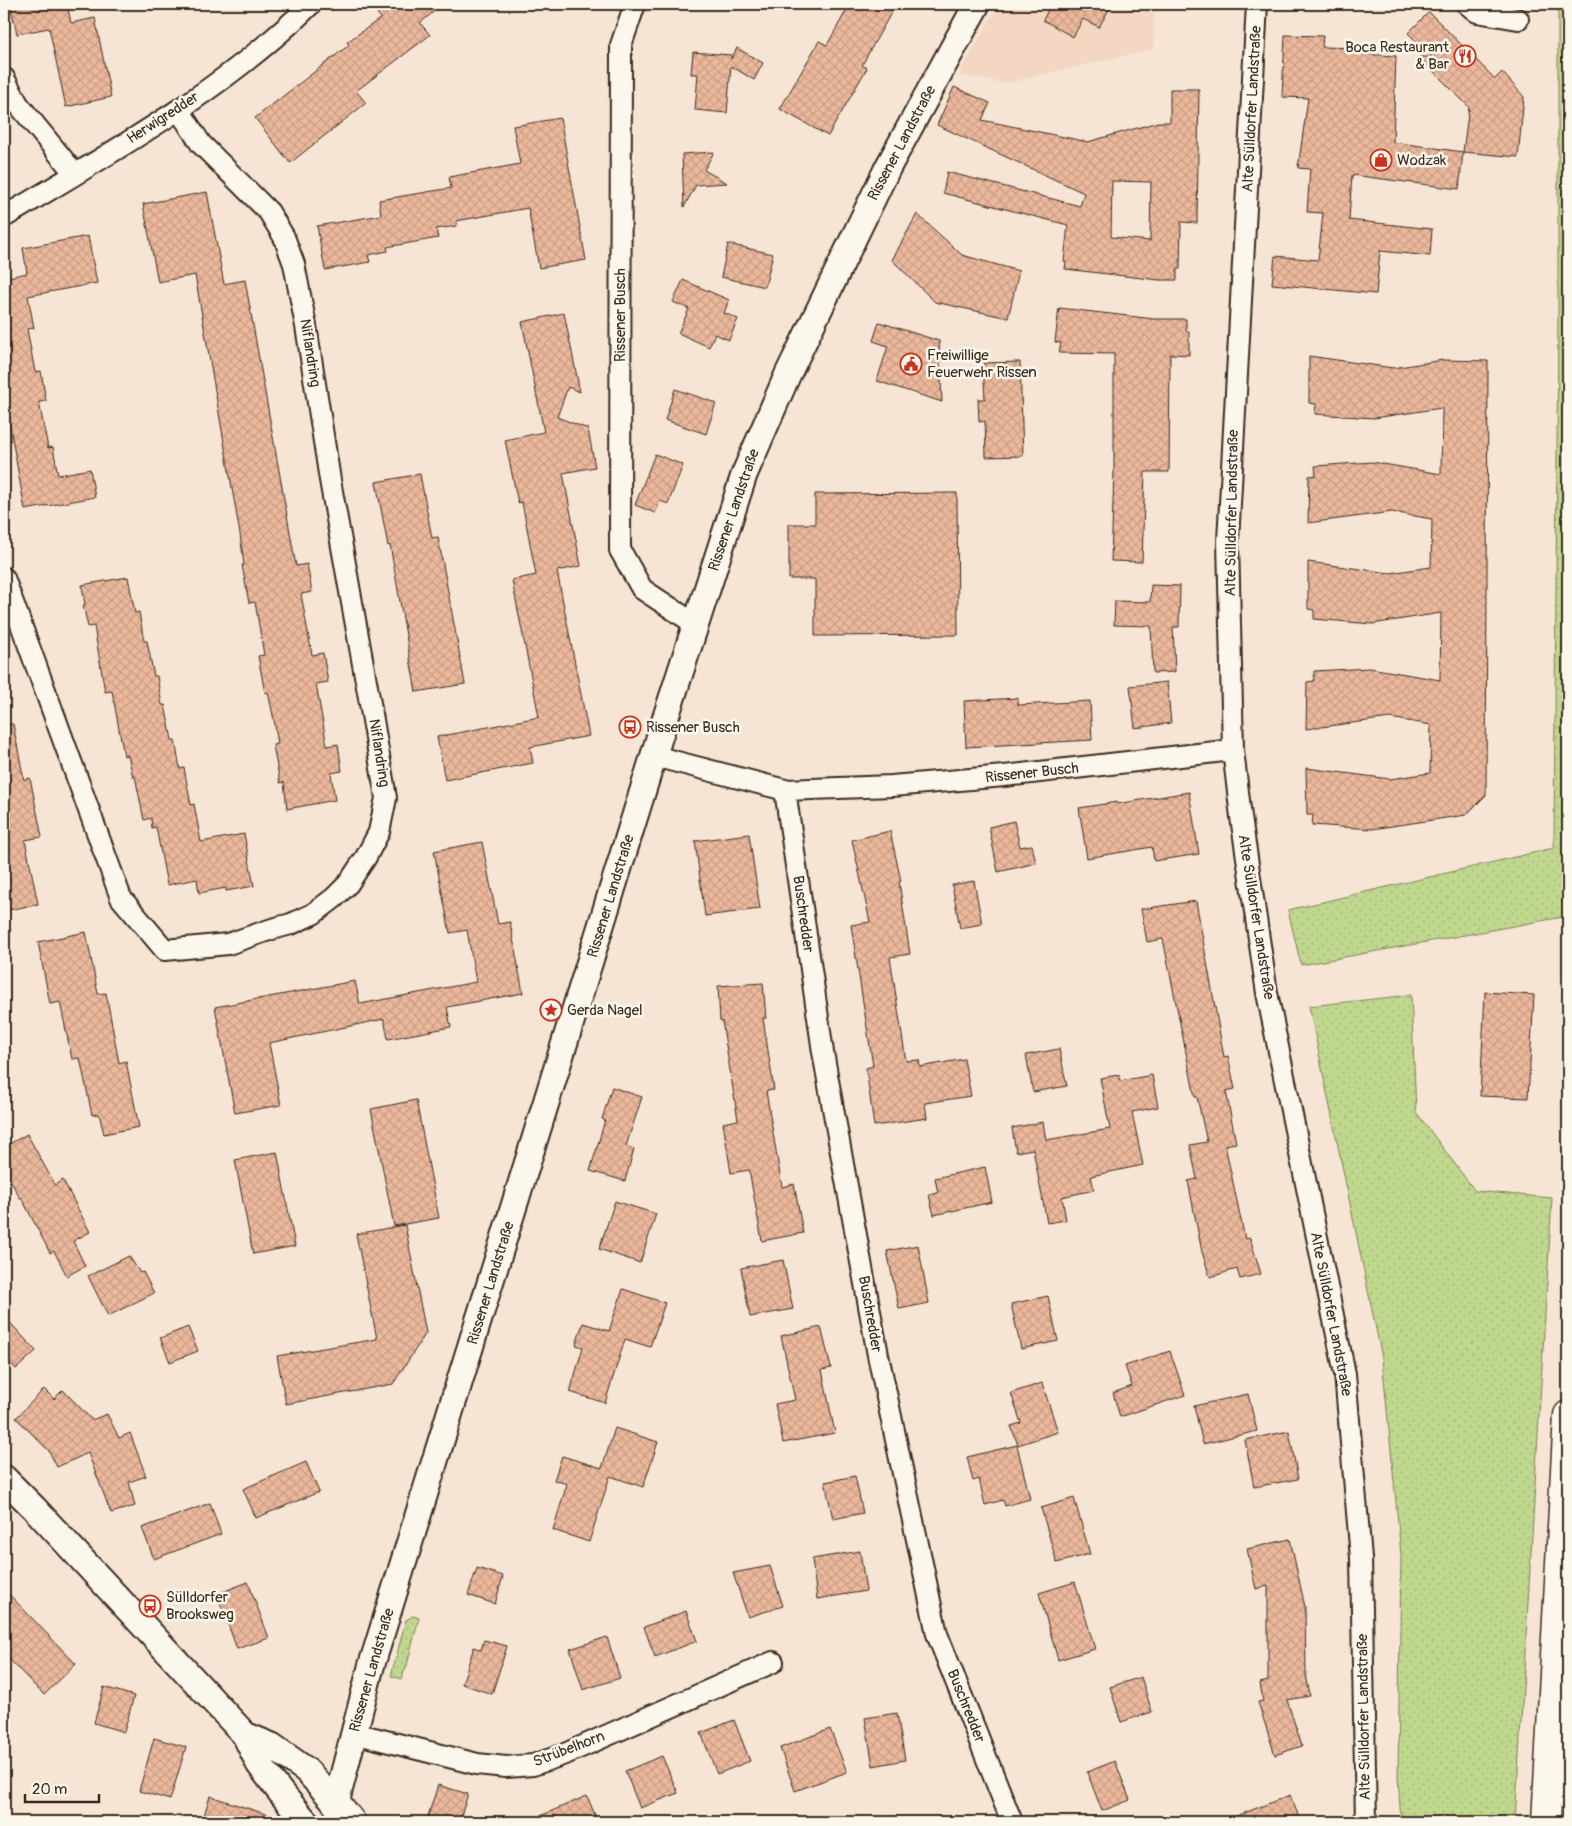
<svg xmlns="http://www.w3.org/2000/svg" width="1572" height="1826" viewBox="0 0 1572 1826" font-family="Pangolin,sans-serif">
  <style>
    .built { fill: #f3d7c3 }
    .grass { fill: url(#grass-dots); stroke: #7e8056 }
    .building { fill: url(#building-cross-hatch); stroke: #3b2a1e; fill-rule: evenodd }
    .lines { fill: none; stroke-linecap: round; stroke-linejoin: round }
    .minor-casing { stroke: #3b2a1e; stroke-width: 24 }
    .tertiary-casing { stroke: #3b2a1e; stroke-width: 29 }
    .secondary-casing { stroke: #3b2a1e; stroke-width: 31 }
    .trunk-casing { stroke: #3b2a1e; stroke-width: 31 }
    .minor { stroke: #fbf7ec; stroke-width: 20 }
    .tertiary { stroke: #fbf7ec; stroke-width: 25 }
    .secondary { stroke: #fbf7ec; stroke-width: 28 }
    .trunk { stroke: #fbf7ec; stroke-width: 28 }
    .labels { text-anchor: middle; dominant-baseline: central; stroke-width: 5; stroke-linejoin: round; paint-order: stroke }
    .poi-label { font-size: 15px; fill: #3b2a1e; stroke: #fbf7ec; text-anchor: start }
    .street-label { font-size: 15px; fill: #3b2a1e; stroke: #fbf7ec }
  </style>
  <defs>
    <pattern id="grass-dots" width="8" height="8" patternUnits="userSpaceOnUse" patternTransform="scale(1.25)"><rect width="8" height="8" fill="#c0d78e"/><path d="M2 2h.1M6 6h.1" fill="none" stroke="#a6b97a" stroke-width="1.8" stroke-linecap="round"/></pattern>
    <pattern id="building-cross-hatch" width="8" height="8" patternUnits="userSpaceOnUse" patternTransform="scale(1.25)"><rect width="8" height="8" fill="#ebb89c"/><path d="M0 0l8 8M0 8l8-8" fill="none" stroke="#ca9e86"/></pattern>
  </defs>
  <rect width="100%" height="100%" fill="#f6e4d4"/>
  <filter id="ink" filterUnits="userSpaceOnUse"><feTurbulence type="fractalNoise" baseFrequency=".02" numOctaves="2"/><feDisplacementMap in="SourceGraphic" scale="10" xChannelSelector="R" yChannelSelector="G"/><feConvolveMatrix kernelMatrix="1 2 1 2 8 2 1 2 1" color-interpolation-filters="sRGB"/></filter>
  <g filter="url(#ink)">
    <path class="built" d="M999,4H1155L1153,49L1005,83L959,75Z"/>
    <path class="grass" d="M1558,4H1568V916L1301,965L1288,910L1554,848L1558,322Z
      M1411,995L1416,1112L1475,1191L1552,1198L1515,1822H1401L1398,1777L1401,1554L1382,1358L1309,1006Z
      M413,1616L419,1618L407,1665L401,1679L391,1676L406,1620Z
      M1568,1744V1822H1564Z"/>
    <path class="building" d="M10,4H67L71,23L95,18L111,97L66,107L49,28L17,34Z
      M388,4H443L420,23L430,35L356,91L366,103L290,163L255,118L349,45L347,42L381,18L377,13Z
      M850,4H896L862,65L867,68L828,136L780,109L819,41L827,45Z
      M1051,4H1112L1099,27L1083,19L1073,37L1043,20Z
      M1429,12L1495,79L1502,72L1524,97L1518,157L1463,152L1469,107L1419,57H1432L1408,33Z
      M1285,35L1323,36L1322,47L1360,48V54L1396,56L1393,142L1463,152L1459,189L1352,175L1349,220L1432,229L1430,256L1380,251L1376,294L1272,284L1275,256L1318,260L1323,213L1307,212L1310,169L1298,168L1308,98L1282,97Z
      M737,48L763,63L754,80L731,66L727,113L695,110L698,74H691L693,52L731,55V59Z
      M954,87L990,103L982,120L1088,142L1158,122H1170V89H1199L1197,223L1181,222L1180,269H1177V280H1159L1065,269L1066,262L1064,261L1068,225L943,193L947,172L1080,206L1084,193L937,125ZM1112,181L1151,182L1150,241L1111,237Z
      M560,118L586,260L539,268L528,208L456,221L457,226L436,229L438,238L387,247L388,251L368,255L370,262L325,270L317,226L381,215L379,200L451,188L449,177L520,164L513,126Z
      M714,152L704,170L727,183L696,185L684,207L682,154Z
      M207,192L224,284L245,280L296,566L307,564L312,592L301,594L312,655L323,653L328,682L316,684L327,746L338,744L342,771L331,773L335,800L287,809L284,782L280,783L273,745L278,744L274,720L268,692L265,693L258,656L264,655L255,602L249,603L242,565H244L240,534L195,275L158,282L143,204Z
      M917,214L962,255L1019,271L1008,318L935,302L892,260Z
      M88,236L97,283L28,296L34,328L27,329L35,372L41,371L46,401L39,402L48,448L53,447L58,475L90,469L95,497L25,510L8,416L4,417V278L27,273L23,248Z
      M728,244L773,254L765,287L721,277Z
      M683,280L729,300L724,313L738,319L729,340L715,334L709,347L678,333L689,309L673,302Z
      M1059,308L1154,319H1186V331H1189V355L1170,354L1169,472H1145L1142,562L1111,561L1114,472V354L1059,353L1061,343L1055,342Z
      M564,313L580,392L568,387L557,417L588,429L595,467L563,473L581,566L557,571L589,736L530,747L533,763L445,780L437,737L539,717L512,580L536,575L522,502L518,503L505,440L544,432L522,322Z
      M879,322L939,341L942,402L877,381L888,346L873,341Z
      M1309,356L1393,368L1443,360L1488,361L1486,795L1466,815L1372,829L1312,825L1313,815H1307L1306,768L1390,779L1430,773L1431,725L1390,718L1306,729L1307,682L1314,681V671L1370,668L1440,680L1441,613L1372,624L1314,619V610L1308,609V562L1390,573L1431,567L1432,519L1392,512L1308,523L1309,476L1316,475L1315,466L1372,462L1441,474L1442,408L1374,418L1315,414L1316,404L1309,403Z
      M1020,362L1023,456L986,457L985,421L979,422L978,399H985L983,363Z
      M675,389L716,403L706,434L665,420Z
      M655,454L683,465L668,504L660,501L655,513L635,505Z
      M420,474L432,538L438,537L465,684L416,692L390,545L388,546L376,482Z
      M957,493L958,635L815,636V579H789V524H815V494Z
      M128,577L135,613L139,612L144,641H147L154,676H157L162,705H165L172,740H175L180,769L184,768L191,805L194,804L201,842L244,834L254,886L226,891V888L199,893L197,879L167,885L156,827L152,828L151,818L144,820L135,776L133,777L128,755L124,756L112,691L105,692L94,626L88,627L83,605H85L82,585Z
      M1151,585L1180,586L1179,627H1173L1175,672L1153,673L1151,626L1114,625L1115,601L1150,602Z
      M1167,682L1171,723L1135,728L1130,686Z
      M1018,698V705L1090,701L1092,740L966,747L964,701Z
      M13,724L24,780L30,778L42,837L25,840L38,904L4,911V725Z
      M1189,792L1199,854L1154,861L1152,847L1087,858L1079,808L1117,802V804Z
      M1014,821L1020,847L1032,845L1036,863L998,872L989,827Z
      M890,831L901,881L899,882L910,954L890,957L906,1061L919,1060L920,1067L964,1059L971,1096L925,1103L927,1118L874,1126L866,1068L873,1066L851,925L870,922L852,840Z
      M749,834L760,909L705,916L695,841Z
      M482,842L498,924L510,922L523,993L447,1007L451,1027L388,1039L384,1019L269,1043L281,1105L235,1113L215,1007L355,981L360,1004L476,982L467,930L450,933L434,851Z
      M974,881L982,924L960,928L952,885Z
      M1196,901L1224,1057L1228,1056L1235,1089L1226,1091L1236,1143L1225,1145L1245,1239L1250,1238L1261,1274L1240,1279L1237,1269L1210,1277L1202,1252L1188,1181L1197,1179L1190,1145L1207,1142L1197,1097H1195L1163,939L1147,942L1141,909Z
      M86,932L98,994L106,993L119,1063L126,1061L139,1127L104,1134L99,1114L92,1115L80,1058L72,1059L60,1002L50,1004L38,942Z
      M763,983L766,1018H763L774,1090L766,1091L782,1187L794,1184L803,1233L762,1241L749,1170L731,1173L723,1123L738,1120L722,1021H720L718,986Z
      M1485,992L1534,995L1528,1098L1480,1096Z
      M1059,1049L1067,1086L1033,1092L1026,1055Z
      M1119,1075L1120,1081L1152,1075L1158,1107L1132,1112L1143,1165L1091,1176L1094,1190L1062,1197L1066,1220L1047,1223L1033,1149L1016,1152L1012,1128L1043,1122L1046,1140L1110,1129L1100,1078Z
      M612,1087L642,1097L626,1146L634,1149L625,1181L590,1171L605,1120L602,1119Z
      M416,1100L439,1218L394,1226L371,1109Z
      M27,1134L55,1185L63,1180L90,1232L73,1241L85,1266L67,1276L54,1251L50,1253L21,1197L20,1198L4,1169V1147Z
      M277,1152L295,1246L253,1254L235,1160Z
      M985,1167L992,1202L934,1215L929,1195L938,1193L935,1178Z
      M615,1201L656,1214L640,1263L599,1249Z
      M405,1225L426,1333L393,1384L286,1404L277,1356L377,1339L356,1234Z
      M918,1245L929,1303L899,1309L887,1251Z
      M129,1256L140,1273L143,1272L154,1293L108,1316L88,1276Z
      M783,1260L793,1309L750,1317L741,1268Z
      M623,1289L665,1303L650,1347L625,1339L605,1403L570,1392L583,1347L576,1345L583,1323L609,1331Z
      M1048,1296L1058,1341L1021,1349L1011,1304Z
      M4,1316L36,1351L16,1369L4,1357Z
      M188,1327L198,1351L170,1362L160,1338Z
      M821,1327L831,1368L822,1370L835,1433L783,1443L775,1404L795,1400L781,1336Z
      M1170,1351L1185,1395L1120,1417L1113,1393L1132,1386L1125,1366Z
      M1042,1383L1058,1432L1018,1445L1011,1426L1021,1423L1011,1393Z
      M44,1389L54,1399L63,1390L92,1420L107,1414L119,1438L130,1433L146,1476L129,1482L135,1506L111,1513L88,1453L57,1467L49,1451L16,1418Z
      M1248,1394L1257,1431L1203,1444L1194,1406Z
      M615,1428L658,1442L643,1487L610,1476L589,1542L553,1530L567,1484L554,1480L562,1456L602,1468Z
      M1289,1431L1298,1479L1254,1487L1245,1440Z
      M1017,1445L1030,1499L1005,1506L1003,1500L985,1505L979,1479L973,1481L967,1457Z
      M306,1462L319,1492L256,1518L243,1489Z
      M855,1476L863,1513L833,1519L825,1482Z
      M1074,1498L1090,1554L1057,1563L1041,1508Z
      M210,1503L221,1534L154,1559L142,1528Z
      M1290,1539L1305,1607L1306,1675L1310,1696L1287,1700L1302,1746L1275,1755L1258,1702L1263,1701L1260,1683L1268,1681V1586L1256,1589L1247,1549Z
      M860,1551L866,1591L817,1599L812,1559Z
      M770,1566L783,1606L748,1617L733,1573Z
      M477,1568L503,1576L495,1604L468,1595Z
      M248,1582L269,1638L237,1649L217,1594Z
      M1075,1582L1095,1649L1058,1660L1039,1593Z
      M4,1589L76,1664L44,1695L4,1654Z
      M686,1611L697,1641L655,1657L644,1627Z
      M607,1637L620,1678L583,1690L570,1649Z
      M484,1640L507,1646L492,1694L462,1684L474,1647L481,1650Z
      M1141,1677L1152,1712L1121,1722L1110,1687Z
      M104,1687L134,1696L124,1732L94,1723Z
      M897,1713L905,1760L873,1766L865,1718Z
      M734,1720L750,1761L717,1774L701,1733Z
      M830,1729L847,1772L795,1791L780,1748Z
      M154,1738L186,1747L170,1800L139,1791Z
      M662,1756L678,1793L640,1808L625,1771Z
      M1115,1761L1130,1800L1102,1811L1087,1772Z
      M438,1785L468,1794L459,1822H426Z
      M1290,1795L1301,1822H1224V1821Z
      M210,1796L278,1818V1822H202Z
      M587,1796L598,1822H526Z"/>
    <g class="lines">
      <g class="minor-casing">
        <path id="minor" d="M635,4L621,45L620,550L642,589L695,624
          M1257,4L1228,541L1233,750L1241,817L1267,993L1345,1374L1361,1558L1366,1822
          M1467,4L1477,12L1518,19
          M4,78L18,104L75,174
          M4,217C110,153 223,91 311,4
          M4,578L121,898L165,950L228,944L272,929L291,924L313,914L334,898L348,884L366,857L379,832L386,798L373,720L330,480L306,326L294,264L284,237L269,212L201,144L179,110
          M654,756L785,790L892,786L1004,776L1233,750
          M785,790L823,1052L843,1164L878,1355L937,1634L1012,1822
          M354,1733L477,1764L506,1767L533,1765L565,1754L773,1662"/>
      </g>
      <g class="tertiary-casing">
        <path id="tertiary" d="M4,1478L35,1509L245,1735L259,1764L281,1793L306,1822
          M245,1735L272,1746L306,1770L336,1803
          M336,1803L371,1667L661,732L744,475L787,376L888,167L977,4"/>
      </g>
      <g class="secondary-casing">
        <path id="secondary" d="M336,1803L351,1822"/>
      </g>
      <g class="trunk-casing">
        <path id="trunk" d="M1546,1822L1568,1415"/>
      </g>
      <use href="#minor" class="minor"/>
      <use href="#tertiary" class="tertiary"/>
      <use href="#secondary" class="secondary"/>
      <use href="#trunk" class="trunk"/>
    </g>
  </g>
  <defs>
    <g id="restaurant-ring" transform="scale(1.125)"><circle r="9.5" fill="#fbf7ec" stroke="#c8321e" stroke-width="1.5"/><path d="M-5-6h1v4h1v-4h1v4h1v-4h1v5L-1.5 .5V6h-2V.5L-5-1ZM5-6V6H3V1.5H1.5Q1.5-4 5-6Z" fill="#c8321e"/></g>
    <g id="shop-ring" transform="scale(1.125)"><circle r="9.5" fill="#fbf7ec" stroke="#c8321e" stroke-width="1.5"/><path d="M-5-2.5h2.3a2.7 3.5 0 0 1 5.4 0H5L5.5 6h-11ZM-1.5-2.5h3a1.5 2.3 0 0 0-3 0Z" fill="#c8321e"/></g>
    <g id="civic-ring" transform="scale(1.125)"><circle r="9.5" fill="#fbf7ec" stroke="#c8321e" stroke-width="1.5"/><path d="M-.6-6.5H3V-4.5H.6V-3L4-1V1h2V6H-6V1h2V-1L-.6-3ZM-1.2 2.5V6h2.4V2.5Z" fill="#c8321e"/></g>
    <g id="bus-ring" transform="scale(1.125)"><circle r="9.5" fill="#fbf7ec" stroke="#c8321e" stroke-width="1.5"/><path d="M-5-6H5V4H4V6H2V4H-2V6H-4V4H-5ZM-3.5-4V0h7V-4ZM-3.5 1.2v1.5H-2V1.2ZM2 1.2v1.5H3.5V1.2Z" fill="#c8321e"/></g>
    <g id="sight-ring" transform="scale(1.125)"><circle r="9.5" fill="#fbf7ec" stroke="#c8321e" stroke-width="1.5"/><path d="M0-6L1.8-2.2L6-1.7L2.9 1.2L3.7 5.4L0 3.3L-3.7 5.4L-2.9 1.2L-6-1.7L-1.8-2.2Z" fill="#c8321e"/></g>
  </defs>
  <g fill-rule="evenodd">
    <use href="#restaurant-ring" x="1465" y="56"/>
    <use href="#shop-ring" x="1381" y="160"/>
    <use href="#civic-ring" x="911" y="364"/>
    <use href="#bus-ring" x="630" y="727"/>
    <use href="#sight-ring" x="551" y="1010"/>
    <use href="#bus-ring" x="150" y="1606"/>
  </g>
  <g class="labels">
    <g class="poi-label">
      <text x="1449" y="47" text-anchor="end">Boca Restaurant<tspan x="1449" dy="17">&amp; Bar</tspan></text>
      <text x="1397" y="160">Wodzak</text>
      <text x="927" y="355">Freiwillige<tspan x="927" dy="17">Feuerwehr Rissen</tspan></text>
      <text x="646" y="727">Rissener Busch</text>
      <text x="567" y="1010">Gerda Nagel</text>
      <text x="166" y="1597">Sülldorfer<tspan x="166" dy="17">Brooksweg</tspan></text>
    </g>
    <g class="street-label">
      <text transform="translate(1252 109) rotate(-87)">Alte Sülldorfer Landstraße</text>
      <text transform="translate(163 118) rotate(-33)">Herwigredder</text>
      <text transform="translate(902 143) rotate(-62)">Rissener Landstraße</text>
      <text transform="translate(620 315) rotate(-90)">Rissener Busch</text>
      <text transform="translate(310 353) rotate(81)">Niflandring</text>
      <text transform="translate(734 510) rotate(-71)">Rissener Landstraße</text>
      <text transform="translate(1232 513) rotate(-89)">Alte Sülldorfer Landstraße</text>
      <text transform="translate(379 753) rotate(81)">Niflandring</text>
      <text transform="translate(1032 773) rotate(-6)">Rissener Busch</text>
      <text transform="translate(611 896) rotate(-73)">Rissener Landstraße</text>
      <text transform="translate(803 914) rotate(82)">Buschredder</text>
      <text transform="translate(1256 917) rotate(81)">Alte Sülldorfer Landstraße</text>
      <text transform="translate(491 1283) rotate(-73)">Rissener Landstraße</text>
      <text transform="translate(870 1314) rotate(80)">Buschredder</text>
      <text transform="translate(1331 1314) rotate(79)">Alte Sülldorfer Landstraße</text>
      <text transform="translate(372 1670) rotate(-74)">Rissener Landstraße</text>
      <text transform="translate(966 1706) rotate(68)">Buschredder</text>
      <text transform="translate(1364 1717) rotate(-91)">Alte Sülldorfer Landstraße</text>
      <text transform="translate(569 1749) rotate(-21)">Strübelhorn</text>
    </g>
  </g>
  <rect width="1572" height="1826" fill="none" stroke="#fbf7ec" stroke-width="20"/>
  <rect x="10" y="10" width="1552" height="1806" fill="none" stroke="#3b2a1e" stroke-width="2" filter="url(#ink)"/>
  <path d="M25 1794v8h74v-8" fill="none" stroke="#3b2a1e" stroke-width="2.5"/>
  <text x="32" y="1794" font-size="15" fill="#3b2a1e" stroke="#fbf7ec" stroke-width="4" paint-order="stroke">20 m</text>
</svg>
